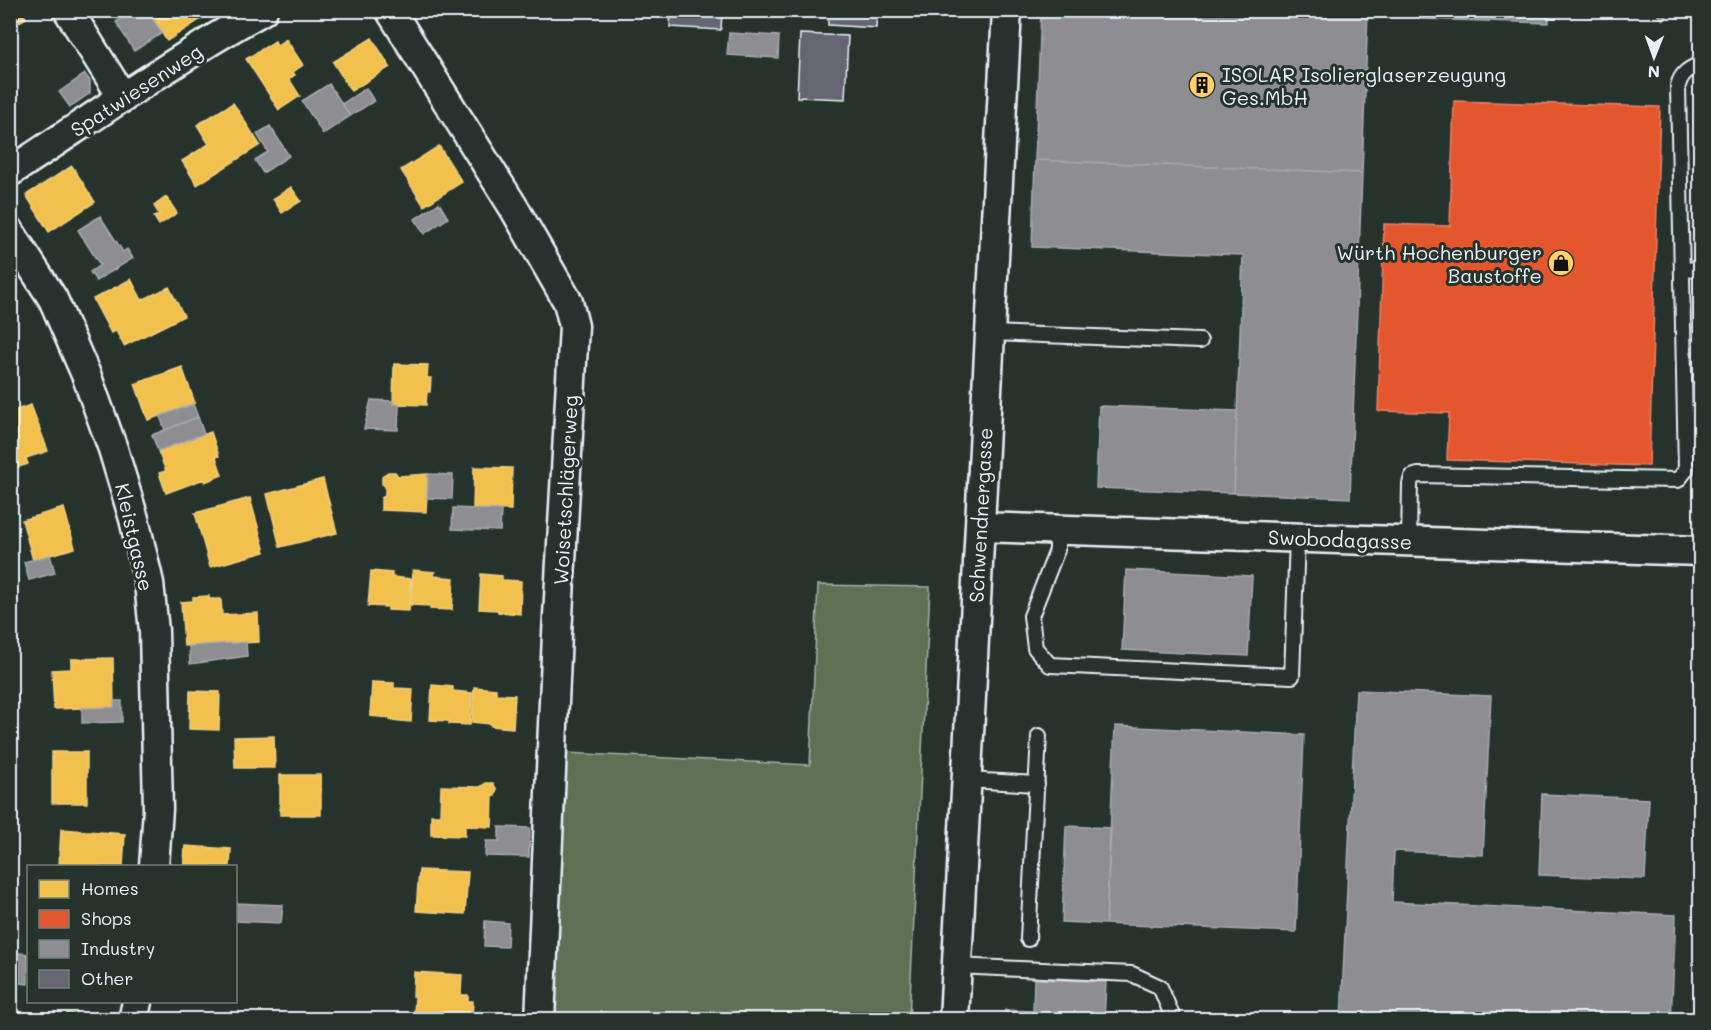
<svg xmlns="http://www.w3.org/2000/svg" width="1711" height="1030" viewBox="0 0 1711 1030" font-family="Mali,sans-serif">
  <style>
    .green { fill: #5f7154; stroke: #a4b1a6; stroke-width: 1.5 }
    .homes { fill: #f2c14e; stroke: #efcf81; stroke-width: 1.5 }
    .shops { fill: #e4572e; stroke: #e5856b; stroke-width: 1.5 }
    .industry { fill: #8d8d92; stroke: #a8abb1; stroke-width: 1.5 }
    .building { fill: #666572; stroke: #e8f1f8; stroke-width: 1.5 }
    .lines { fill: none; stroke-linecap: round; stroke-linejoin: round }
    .lane-casing { stroke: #e8f1f8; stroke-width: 18 }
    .street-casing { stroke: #e8f1f8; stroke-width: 33 }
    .lane { stroke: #26332d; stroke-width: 14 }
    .street { stroke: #26332d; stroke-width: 28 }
    .labels { text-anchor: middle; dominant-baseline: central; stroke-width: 6; stroke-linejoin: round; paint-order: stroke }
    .poi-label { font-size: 20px; fill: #e8f1f8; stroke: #26332d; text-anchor: start }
    .street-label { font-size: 20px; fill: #e8f1f8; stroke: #26332d }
  </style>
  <rect width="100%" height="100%" fill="#26332d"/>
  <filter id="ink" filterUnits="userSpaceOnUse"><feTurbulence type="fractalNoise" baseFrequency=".0167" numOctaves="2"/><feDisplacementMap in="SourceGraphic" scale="12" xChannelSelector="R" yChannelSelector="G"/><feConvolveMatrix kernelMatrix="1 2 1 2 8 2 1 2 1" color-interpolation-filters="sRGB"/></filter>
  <g filter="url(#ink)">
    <path class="green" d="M818,585L930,587L909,1019L553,1020L565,753L810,765Z"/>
    <path class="homes" d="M10,10H21L26,18L10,28Z
      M147,10H215L167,41Z
      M372,38L390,67L351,91L333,62Z
      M286,39L303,65L293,72L295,75L289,79L300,96L279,110L246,59L275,41L277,45Z
      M233,103L260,145L197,185L182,161L209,144L197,125Z
      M439,146L462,182L424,206L401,170Z
      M72,166L95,202L49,232L26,195Z
      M291,187L301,201L282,213L273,199Z
      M166,197L177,213L159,225L154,217L159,214L154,206Z
      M131,279L142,300L169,287L184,316L124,346L116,331L111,333L93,299Z
      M394,364L428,365L427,378H431L430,392H427L426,405L393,404Z
      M182,367L195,403L148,420L135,384Z
      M31,405L48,451L26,458L28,464L10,470V412Z
      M211,432L219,456L216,457L222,475L205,482L204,479L166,493L159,473L166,471L158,451Z
      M474,467L512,468L511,510L473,509Z
      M388,472H395L398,476L428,474L426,512L381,510V498L385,496V486L382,484V476Z
      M323,479L337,533L280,547L267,494Z
      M250,498L265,552L210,567L195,513Z
      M64,508L75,548L33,560L22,520Z
      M413,570L435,572L434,576L454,578L452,610L430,609L431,606L411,605Z
      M371,571L392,573V577L411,579L409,611L388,610V607L368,606Z
      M481,574L502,576V580L521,581L520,614L498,612V610L479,609Z
      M209,596V599H221L222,615L258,613L259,642L184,646L181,602L193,601V597Z
      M113,658L114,707L54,709L52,670L71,669V659Z
      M372,682L394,683V688L413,689L411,722L390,720V718L370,716Z
      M432,685L453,687V691L472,693L470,725L449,724V721L430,720Z
      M474,687L496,689V694L515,695L513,728L491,726V724L472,722Z
      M10,689H12V713H10Z
      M190,691L220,692L219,730L189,729Z
      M274,736L275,768H235L234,737Z
      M52,752H87V803H52Z
      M280,775H321V815H280Z
      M486,783H493L497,790L495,796H493L492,827L465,826V836L431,835V815H440L441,786L480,787Z
      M61,829L125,834L123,866H59Z
      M185,846L231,849L230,866H184Z
      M419,870L468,872L465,914L416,911Z
      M414,972L462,975L461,995H468V1001H473L472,1018L414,1015L415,996H413Z
      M67,1013L101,1019V1020H66Z"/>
    <path class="shops" d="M1454,101L1660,107L1649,466L1447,460L1449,413L1378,411L1384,224L1450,226Z"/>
    <path class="industry" d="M134,10H147L162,33L134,51L116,22Z
      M1041,10H1368L1362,173L1035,160Z
      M1421,10H1549V23L1421,19Z
      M1654,10H1672L1663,20Z
      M729,33L779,36L778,58L727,55Z
      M85,74L90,81V93L70,107L59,92Z
      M329,84L350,116L323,134L302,101Z
      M366,88L374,101L350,116L342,104Z
      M270,126L289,156L263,173L255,160L268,152L257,134Z
      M1035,160L1362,173L1350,498L1234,493L1243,255L1032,247Z
      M439,203L448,218L424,234L415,219Z
      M100,216L123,252L127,249L133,258L96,281L90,272L100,265L78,230Z
      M371,400L393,401V404H399L398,430L364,429Z
      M193,404L198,417L165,430L160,416Z
      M1099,406L1237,411L1234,493L1096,488Z
      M198,417L204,434L158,451L152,435Z
      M428,474L453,475L452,499L427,498Z
      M453,508L501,510L500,531L452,529Z
      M50,555L55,573L29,580L24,562Z
      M1126,570L1252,576L1248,656L1122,650Z
      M246,642L247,656L190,664L189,646Z
      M1356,690L1491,696L1483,855L1394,851L1392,902L1676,915L1671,1020H1341Z
      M114,701H122V722L82,723V708L114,707Z
      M1115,726L1304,735L1296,932L1106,924Z
      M1542,794L1649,799L1645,879L1539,875Z
      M1066,826L1111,828L1106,924L1062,922Z
      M499,827L530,828L529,857L485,856L486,841H499Z
      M236,903L283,905L281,923L236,921Z
      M485,921L508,923L507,947L484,946Z
      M10,952L28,954V984L10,982Z
      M1034,979L1106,982L1104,1020H1004L1005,1010L1033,1011Z
      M476,1014L503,1015V1020H476Z"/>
    <path class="building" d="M671,10H722L721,30L670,27Z
      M828,10H877L876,28L828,25Z
      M800,34L848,36L845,99L797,97Z"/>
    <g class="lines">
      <g class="lane-casing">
        <path id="lane" d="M1682,270L1700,269
          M990,333L1200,341
          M1057,530V550L1031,616L1035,648L1050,665L1292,676L1297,538
          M1409,541L1410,484L1412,477L1418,475L1678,480L1686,470L1678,86C1681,73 1689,69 1700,64
          M966,780L1037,784
          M1028,939L1039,736
          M956,966L1132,974L1160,987L1174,1020"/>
      </g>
      <g class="street-casing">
        <path id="street" d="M68,10L123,98
          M390,10L514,208L568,302L574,326L557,634L540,1020
          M10,172C94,117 176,59 263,10
          M10,232L53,299L87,377L113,449L134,519L149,583L154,631L158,809L154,866
          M980,527L1700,551
          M133,1020L137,1002
          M954,1020L1007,10"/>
      </g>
      <use href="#lane" class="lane"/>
      <use href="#street" class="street"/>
    </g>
  </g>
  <defs>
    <g id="building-disc" transform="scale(1.35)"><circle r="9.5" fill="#ffd166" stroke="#26332d"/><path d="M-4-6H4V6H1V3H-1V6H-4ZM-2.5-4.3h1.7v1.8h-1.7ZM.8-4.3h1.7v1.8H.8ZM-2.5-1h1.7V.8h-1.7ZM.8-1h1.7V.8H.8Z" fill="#111"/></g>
    <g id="shop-disc" transform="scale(1.35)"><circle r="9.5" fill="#ffd166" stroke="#26332d"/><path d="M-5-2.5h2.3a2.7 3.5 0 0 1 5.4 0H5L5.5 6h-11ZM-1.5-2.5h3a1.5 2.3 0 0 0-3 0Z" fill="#111"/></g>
  </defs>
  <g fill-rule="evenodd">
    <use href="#building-disc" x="1202" y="85"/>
    <use href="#shop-disc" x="1561" y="263"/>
  </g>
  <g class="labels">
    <g class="poi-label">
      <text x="1222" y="74">ISOLAR Isolierglaserzeugung<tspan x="1222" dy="23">Ges.MbH</tspan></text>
      <text x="1542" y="252" text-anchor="end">Würth Hochenburger<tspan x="1542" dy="23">Baustoffe</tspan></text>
    </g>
    <g class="street-label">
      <text transform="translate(136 90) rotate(-33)">Spatwiesenweg</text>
      <text transform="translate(565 490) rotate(-87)">Woisetschlägerweg</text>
      <text transform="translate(980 515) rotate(-87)">Schwendnergasse</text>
      <text transform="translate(135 537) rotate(77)">Kleistgasse</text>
      <text transform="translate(1340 539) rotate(2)">Swobodagasse</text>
    </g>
  </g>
  <rect width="1711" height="1030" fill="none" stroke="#26332d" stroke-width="36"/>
  <rect x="18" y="18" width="1675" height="994" fill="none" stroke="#e8f1f8" stroke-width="2" filter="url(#ink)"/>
  <rect x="27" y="865" width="210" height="138" fill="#26332d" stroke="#747f7e" stroke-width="1.5"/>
  <rect x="39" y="880" width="30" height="18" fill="#f2c14e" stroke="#747f7e" stroke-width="1.5"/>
  <text x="81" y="895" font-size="18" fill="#e8f1f8">Homes</text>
  <rect x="39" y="910" width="30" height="18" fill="#e4572e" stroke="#747f7e" stroke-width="1.5"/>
  <text x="81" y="925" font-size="18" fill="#e8f1f8">Shops</text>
  <rect x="39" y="940" width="30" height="18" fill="#8d8d92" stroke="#747f7e" stroke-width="1.5"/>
  <text x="81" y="955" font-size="18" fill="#e8f1f8">Industry</text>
  <rect x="39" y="970" width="30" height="18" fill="#666572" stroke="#747f7e" stroke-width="1.5"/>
  <text x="81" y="985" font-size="18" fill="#e8f1f8">Other</text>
  <g transform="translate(1654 57) rotate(181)" stroke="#26332d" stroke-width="4.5" paint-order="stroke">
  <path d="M0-4.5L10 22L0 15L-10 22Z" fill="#e8f1f8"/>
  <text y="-9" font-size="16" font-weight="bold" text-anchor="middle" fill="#e8f1f8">N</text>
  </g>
</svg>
